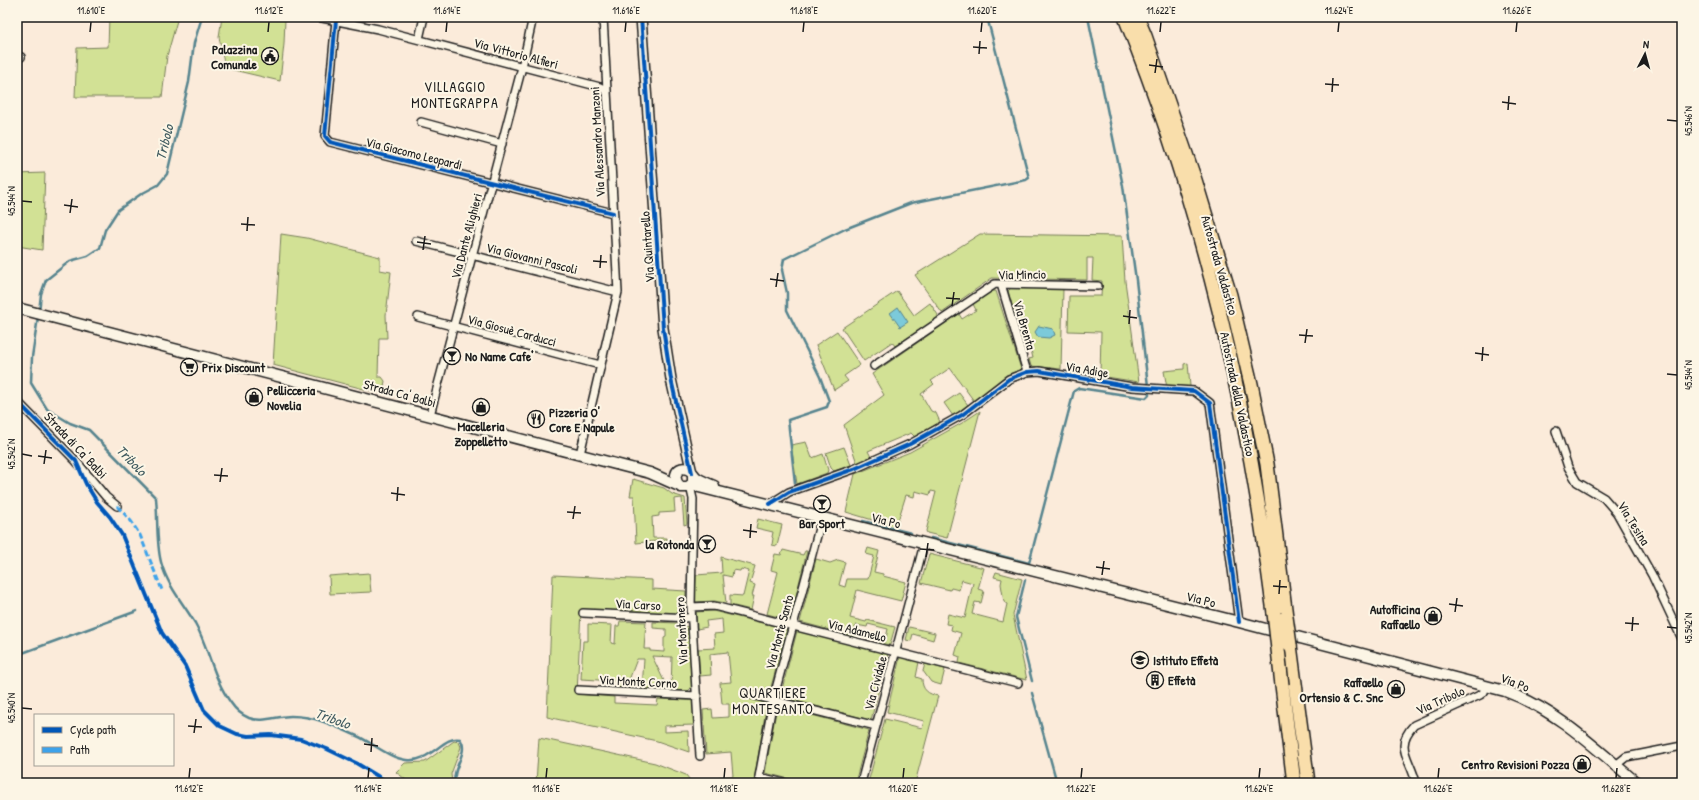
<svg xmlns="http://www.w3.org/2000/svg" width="1699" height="800" viewBox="0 0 1699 800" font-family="'Patrick Hand',sans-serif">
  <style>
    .green { fill: #d2e195; stroke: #777e58 }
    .water { fill: #7ccada; stroke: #56848e }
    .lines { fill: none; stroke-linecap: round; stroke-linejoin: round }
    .stream { stroke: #56848e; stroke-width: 2.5 }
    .minor-casing { stroke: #1c1c1c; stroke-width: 10 }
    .tertiary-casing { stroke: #1c1c1c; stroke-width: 12 }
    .secondary-casing { stroke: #1c1c1c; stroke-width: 13 }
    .motorway-casing { stroke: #1c1c1c; stroke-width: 16 }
    .minor { stroke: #fcf5e5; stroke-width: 7 }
    .tertiary { stroke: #fcf5e5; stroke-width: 9 }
    .secondary { stroke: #fcf5e5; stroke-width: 10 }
    .motorway { stroke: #f9deab; stroke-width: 13 }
    .motorway-bridge-casing { stroke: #1c1c1c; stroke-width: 16; stroke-linecap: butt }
    .motorway-bridge { stroke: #f9deab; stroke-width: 13 }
    .quiet { stroke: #3da2ea; stroke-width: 3; stroke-dasharray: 6 3; stroke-linecap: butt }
    .cycleway-casing { stroke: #fcf5e5; stroke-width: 6 }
    .cycleway { stroke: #0057b8; stroke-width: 4 }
    .ticks { fill: none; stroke: #1c1c1c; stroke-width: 1.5 }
    .labels { text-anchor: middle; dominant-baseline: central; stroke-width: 4; stroke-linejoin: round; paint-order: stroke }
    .poi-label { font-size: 13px; font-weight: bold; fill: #1c1c1c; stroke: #fcf5e5; text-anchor: start }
    .street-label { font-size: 13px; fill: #1c1c1c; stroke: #fcf5e5 }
    .neighbourhood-label { font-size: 14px; letter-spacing: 1px; fill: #1c1c1c; stroke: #fcf5e5 }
    .water-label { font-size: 14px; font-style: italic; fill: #3e595e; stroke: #fcf5e5 }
    .neatline { fill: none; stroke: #1c1c1c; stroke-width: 1.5 }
    .ticks-label { font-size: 10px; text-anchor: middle; fill: #1c1c1c }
  </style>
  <rect width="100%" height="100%" fill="#fbebda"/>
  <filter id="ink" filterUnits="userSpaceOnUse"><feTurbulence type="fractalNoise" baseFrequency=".025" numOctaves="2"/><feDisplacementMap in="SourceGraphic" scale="8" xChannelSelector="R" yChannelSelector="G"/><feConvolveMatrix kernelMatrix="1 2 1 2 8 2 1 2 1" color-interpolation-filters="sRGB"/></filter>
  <g filter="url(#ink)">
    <path class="green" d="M109,17H178L167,56L162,97H75L77,48L108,47Z
      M222,17H275L285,19L284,44L280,81L225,68L219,37Z
      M45,173L42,250L17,246V174Z
      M281,234L307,238L380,257V270L391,272L386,315L387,338H379L378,377H382L385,381L383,392H375L273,365Z
      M980,234L1122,236L1125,281L1139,382L1100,376L1101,332L1068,331L1069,296H1101L1102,281L1092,280L1093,258H1087V280L992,278L942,313L915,275Z
      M1011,288L1063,289L1061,369L1031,366L1029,359L1033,358L1026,331L1019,330L1008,291Z
      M897,291L914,315L930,303L938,315L937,319L895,346L892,342L864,361L842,328Z
      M992,291H996L1021,369L1005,376L974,401L950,368L931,381L934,384L921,394L931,411L936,413L940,422L915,437L911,433L868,451L871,457L857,463L844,425L884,395L872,374L959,314L962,319L976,310L973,304Z
      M837,331L860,365L844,376L848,381L834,390L816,345Z
      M1188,363L1190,386L1188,388H1167L1164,371L1184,369V364Z
      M959,393L968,405L953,416L944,403Z
      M980,411L947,538L927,533L926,531L936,492L931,491L930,495L915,491L914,497L906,495L896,527L846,512L855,474L910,452L962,423Z
      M806,442L812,458L823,454L828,470L827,473L797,484L791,445Z
      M844,447L851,465L834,471L831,468L826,453Z
      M633,479L664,488L672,494L685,498L687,524L684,525L682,498L674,499L675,512L659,513V516L652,517L653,538H667V540L636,543L634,496H630Z
      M758,519L782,525L777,546L772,545L773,538L772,537L773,532L756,528Z
      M868,548L879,551L874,572L883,574V576L906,582L901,601L857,590L850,618L866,622L867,620L895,627L890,645L879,643L880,641L885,642L888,629L868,624L867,627L856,625L853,634L856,635V637L800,622L816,559L830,563L838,560L845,562L839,585L845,587L847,579H868L874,556L866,554Z
      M783,550L803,555L805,551H807L790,620L767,614L778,572L771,570L775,554L781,555Z
      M929,554L984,568L978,589L984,591L981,603L975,602L972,614L1003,622L1007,604L1004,602L1001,584L1002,579L994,577L996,572L1022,579L1013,615L1027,680L959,663L960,657L955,655L961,633L951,630L952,625L946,624L948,614L965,618L973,583L962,580L959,590L951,588L950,590L921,583Z
      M721,557L755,566L750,583L755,585L752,596H754L751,610L730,605V595L743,596L749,571L741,569L740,571L733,570L732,577L723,575L726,603L714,601L695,602L696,575L722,573Z
      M369,573L371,592L330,594L329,576Z
      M553,575L652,580V589L686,591L685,610L682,614L581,610L577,694L614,697V703L657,705L658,699L693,700L694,725L664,726V732L688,731L689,752L657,741L547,717Z
      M713,611L787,629L769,694L749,689L747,698L767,703L754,781L762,783H722L719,777L733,776L731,752L706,754L703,710L712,709L713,718L729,717V704H722L720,683L731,682L728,652L710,654L711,675L700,676L698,649L715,648L714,634L723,633L722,619L706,621L707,627L697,629L696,612Z
      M620,621L646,622L644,649H650V651L664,652V638L666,637V629L653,628V622L676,623L688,627L692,687L688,691L671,690L672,657L652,656L665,683V690L642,689L644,659H637L629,680V688L616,687V681L581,679L583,641H588V624L612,625L611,643L615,644L616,626H619Z
      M909,627L935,633L933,640L913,634L911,641L906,640Z
      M797,631L888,654L871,720L780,697Z
      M900,657L919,662L916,677L922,679C922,690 928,694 938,696L915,783H868L885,719L922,728L924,721L887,712Z
      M925,664L945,669L941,685L931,682L923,671Z
      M777,706L869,730L855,783H806L765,773Z
      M539,738L655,763L686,775L692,783H536Z
      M454,741L459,742L461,747L451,774L452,783H410L396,772L405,763L425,762Z"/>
    <path class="water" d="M898,307L908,322L900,327L890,313Z
      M1039,326L1053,329L1055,335L1049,338L1038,337L1035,332Z"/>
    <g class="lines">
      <path class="stream" d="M39,312L41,294L46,280L70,261L88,256L100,248L105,230L118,210L141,194L158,185L167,174L189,82L194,43L202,17
        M38,317L32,357L31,383L47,409L70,423L89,430L156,498C158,519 156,542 161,562C167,585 183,603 195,623C209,648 213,679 231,703C235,709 242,715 249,718C262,723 278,716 291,716C302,716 313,718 324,722C335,726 346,731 357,736C373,743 389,758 406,760C429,764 444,735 460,739C470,752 451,768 455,783
        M795,483L788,420L827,407L829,401L820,377L787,310V293L782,270L784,259L845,229L911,203L1026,180L1029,178L987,17
        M863,521L911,533
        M931,538L1029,563L1074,391L1079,388L1146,398L1149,395L1136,280L1123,186L1088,17
        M1025,580L1016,617L1032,681
        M17,655L137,611
        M1032,693L1057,783"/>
      <g class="minor-casing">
        <path id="minor" d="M317,17L378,29L600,87L606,91
          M336,20L325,136L330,142L613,213
          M419,39L424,17
          M17,57H21
          M421,122L502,144
          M416,241L618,292
          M1001,284L1027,372
          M418,317L600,365
          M874,366L995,284L1098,286
          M17,401L76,461L106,497L117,506
          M430,415L522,67L533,17
          M1556,431L1568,467L1577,482L1604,498L1617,513L1652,575L1682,639
          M580,454L618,292L603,17
          M690,486L693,499L691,607L700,756
          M770,504L789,492L854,469L910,444L962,415L1009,379L1027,372L1039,371L1132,387L1194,391L1210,403L1239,622
          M691,607L714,606L1018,683
          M583,613L691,618
          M578,690L697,696
          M748,694L876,726
          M1616,765L1626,757L1682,746
          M784,783L759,777L773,700L822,517
          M861,783L924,544
          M1416,783C1411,759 1393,747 1414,725L1480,695L1484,692L1486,686"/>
      </g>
      <g class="tertiary-casing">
        <path id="tertiary" d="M641,17L663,328L671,379L692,473"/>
      </g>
      <g class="secondary-casing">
        <path id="secondary" d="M17,308L650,473L677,485
          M693,474V483L688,487H681C672,481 675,465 687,469C692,470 693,475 697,478C702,481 709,484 714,486
          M691,485L1239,622L1505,691C1557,710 1595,748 1637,783"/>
      </g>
      <g class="motorway-casing">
        <path id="motorway" d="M1125,17C1203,211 1248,406 1274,613
          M1137,17L1145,36L1195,180L1230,295L1251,384L1267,464L1286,617
          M1290,645L1308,783
          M1282,685L1294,783"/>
      </g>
      <use href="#minor" class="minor"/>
      <use href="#tertiary" class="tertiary"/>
      <use href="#secondary" class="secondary"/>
      <use href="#motorway" class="motorway"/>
      <g class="motorway-bridge-casing">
        <path id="motorway-bridge" d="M1274,613L1282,685
          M1286,617L1290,645"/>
      </g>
      <use href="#motorway-bridge" class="motorway-bridge"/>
      <path class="quiet" d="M117,506L131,521L140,535L162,590"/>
      <g class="cycleway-casing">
        <path id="cycleway" d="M641,17L663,328L671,379L692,473
          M336,20L325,136L330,142L613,213
          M17,401L76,461L86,484L97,502L110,517L122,535L162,633L185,666L204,710L220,726L237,734L248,736L271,735L301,739L327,749L356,763L389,783
          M770,504L789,492L854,469L910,444L962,415L1009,379L1027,372L1039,371L1132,387L1194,391L1210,403L1239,622"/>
      </g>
      <use href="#cycleway" class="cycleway"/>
    </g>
  </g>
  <path class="ticks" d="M90,32L91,22M268,32L269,22M446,32L447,22M625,32L626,22M803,32L804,22M981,32L982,22M1160,32L1161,22M1338,32L1339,22M1516,32L1517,22M973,47L987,48M979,54L980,41M1149,65L1163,67M1155,73L1157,59M1325,84L1339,85M1332,92L1333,78M1502,102L1516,104M1508,110L1509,96M1667,120L1677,121M22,201L32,202M64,205L78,207M70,213L72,199M241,224L255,225M247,231L248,217M417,242L431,244M423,250L425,236M593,261L607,262M600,268L601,255M770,279L784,281M776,287L778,273M946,298L960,299M952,306L954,292M1123,316L1137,318M1129,324L1130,310M1299,335L1313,336M1305,343L1307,329M1475,353L1489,355M1482,361L1483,347M1667,374L1677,375M22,454L32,456M38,456L52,458M44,464L46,450M214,475L228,476M220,482L222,468M391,493L405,495M397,501L398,487M567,512L581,513M573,519L575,506M743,530L757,532M750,538L751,524M920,549L934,550M926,557L928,543M1096,567L1110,569M1102,575L1104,561M1273,586L1287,587M1279,594L1280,580M1449,604L1463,606M1455,612L1457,598M1625,623L1639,624M1667,627L1677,628M1632,631L1633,617M22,708L32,709M188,726L202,727M194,733L196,719M364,744L378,746M371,752L372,738M189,778L190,768M368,778L369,768M546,778L547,768M724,778L725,768M903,778L904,768M1081,778L1082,768M1259,778L1260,768M1438,778L1439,768M1616,778L1617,768"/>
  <defs>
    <g id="civic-ring" transform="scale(0.9)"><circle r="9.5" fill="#fcf5e5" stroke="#1c1c1c" stroke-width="1.5"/><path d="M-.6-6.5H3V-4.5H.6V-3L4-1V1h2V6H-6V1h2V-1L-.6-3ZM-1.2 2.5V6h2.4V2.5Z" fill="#1c1c1c"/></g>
    <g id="bar-ring" transform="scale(0.9)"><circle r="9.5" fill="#fcf5e5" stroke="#1c1c1c" stroke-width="1.5"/><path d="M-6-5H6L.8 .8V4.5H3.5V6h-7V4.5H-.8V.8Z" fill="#1c1c1c"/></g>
    <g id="supermarket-ring" transform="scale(0.9)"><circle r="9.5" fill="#fcf5e5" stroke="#1c1c1c" stroke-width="1.5"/><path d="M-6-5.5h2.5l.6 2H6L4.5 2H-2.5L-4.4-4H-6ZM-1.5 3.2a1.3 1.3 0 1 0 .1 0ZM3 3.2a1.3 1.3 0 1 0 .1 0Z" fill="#1c1c1c"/></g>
    <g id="shop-ring" transform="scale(0.9)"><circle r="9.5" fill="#fcf5e5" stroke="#1c1c1c" stroke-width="1.5"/><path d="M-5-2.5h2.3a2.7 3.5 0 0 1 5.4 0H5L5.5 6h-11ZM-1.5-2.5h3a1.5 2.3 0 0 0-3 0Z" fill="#1c1c1c"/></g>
    <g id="restaurant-ring" transform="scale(0.9)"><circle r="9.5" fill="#fcf5e5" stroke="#1c1c1c" stroke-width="1.5"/><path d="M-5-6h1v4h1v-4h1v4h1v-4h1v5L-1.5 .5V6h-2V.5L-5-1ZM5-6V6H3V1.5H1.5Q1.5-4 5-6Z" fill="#1c1c1c"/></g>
    <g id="school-ring" transform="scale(0.9)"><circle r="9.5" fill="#fcf5e5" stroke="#1c1c1c" stroke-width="1.5"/><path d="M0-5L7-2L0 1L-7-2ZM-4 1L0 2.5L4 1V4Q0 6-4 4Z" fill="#1c1c1c"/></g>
    <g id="building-ring" transform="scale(0.9)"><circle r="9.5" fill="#fcf5e5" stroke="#1c1c1c" stroke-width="1.5"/><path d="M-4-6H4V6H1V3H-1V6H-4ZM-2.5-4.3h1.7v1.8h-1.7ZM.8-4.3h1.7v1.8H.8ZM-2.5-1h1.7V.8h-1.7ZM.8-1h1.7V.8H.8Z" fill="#1c1c1c"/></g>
  </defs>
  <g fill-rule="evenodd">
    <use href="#civic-ring" x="270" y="56"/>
    <use href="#bar-ring" x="452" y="356"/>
    <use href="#supermarket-ring" x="189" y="367"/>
    <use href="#shop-ring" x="254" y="397"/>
    <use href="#shop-ring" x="481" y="407"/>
    <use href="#restaurant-ring" x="536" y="419"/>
    <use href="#bar-ring" x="822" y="504"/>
    <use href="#bar-ring" x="707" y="544"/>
    <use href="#shop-ring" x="1433" y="616"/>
    <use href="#school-ring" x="1140" y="660"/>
    <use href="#building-ring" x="1155" y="680"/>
    <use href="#shop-ring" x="1396" y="689"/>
    <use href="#shop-ring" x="1582" y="764"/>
  </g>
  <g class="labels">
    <g class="poi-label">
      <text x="257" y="49" text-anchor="end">Palazzina<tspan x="257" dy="15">Comunale</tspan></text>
      <text x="465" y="356">No Name Cafe'</text>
      <text x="202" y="367">Prix Discount</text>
      <text x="267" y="390">Pellicceria<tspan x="267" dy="15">Novelia</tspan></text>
      <text x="549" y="412">Pizzeria O'<tspan x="549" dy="15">Core E Napule</tspan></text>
      <text x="481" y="426" text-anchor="middle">Macelleria<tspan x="481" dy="15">Zoppelletto</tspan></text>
      <text x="822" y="523" text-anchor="middle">Bar Sport</text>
      <text x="694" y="544" text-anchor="end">la Rotonda</text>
      <text x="1420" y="609" text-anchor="end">Autofficina<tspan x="1420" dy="15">Raffaello</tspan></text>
      <text x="1153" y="660">Istituto Effetà</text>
      <text x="1168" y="680">Effetà</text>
      <text x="1383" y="682" text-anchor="end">Raffaello<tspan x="1383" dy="15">Ortensio &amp; C. Snc</tspan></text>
      <text x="1569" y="764" text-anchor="end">Centro Revisioni Pozza</text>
    </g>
    <g class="street-label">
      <text transform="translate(516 53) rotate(15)">Via Vittorio Alfieri</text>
      <text transform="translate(597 142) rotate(-93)">Via Alessandro Manzoni</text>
      <text transform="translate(414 153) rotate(14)">Via Giacomo Leopardi</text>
      <text transform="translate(466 236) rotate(-75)">Via Dante Alighieri</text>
      <text transform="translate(647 247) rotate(-94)">Via Quintarello</text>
      <text transform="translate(532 258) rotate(14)">Via Giovanni Pascoli</text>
      <text transform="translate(1220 265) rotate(74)">Autostrada Valdastico</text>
      <text transform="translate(1022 274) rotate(-1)">Via Mincio</text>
      <text transform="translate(1025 325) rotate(74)">Via Brenta</text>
      <text transform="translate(512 330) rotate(15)">Via Giosuè Carducci</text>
      <text transform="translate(1087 369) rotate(10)">Via Adige</text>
      <text transform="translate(400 393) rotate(15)">Strada Ca' Balbi</text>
      <text transform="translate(1238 394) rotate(78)">Autostrada della Valdastico</text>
      <text transform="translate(76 445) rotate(47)">Strada di Ca' Balbi</text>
      <text transform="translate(886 520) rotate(14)">Via Po</text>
      <text transform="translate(1634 523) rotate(58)">Via Tesina</text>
      <text transform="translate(1201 599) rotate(14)">Via Po</text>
      <text transform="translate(638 604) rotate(3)">Via Carso</text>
      <text transform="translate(857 630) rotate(14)">Via Adamello</text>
      <text transform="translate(681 631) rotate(-93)">Via Montenero</text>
      <text transform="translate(779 632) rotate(-75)">Via Monte Santo</text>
      <text transform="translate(638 681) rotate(3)">Via Monte Corno</text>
      <text transform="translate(1515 682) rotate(21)">Via Po</text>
      <text transform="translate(875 683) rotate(-75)">Via Cividale</text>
      <text transform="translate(1440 700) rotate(-24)">Via Tribolo</text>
    </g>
    <g class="neighbourhood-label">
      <text x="455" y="86">VILLAGGIO<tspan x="455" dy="16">MONTEGRAPPA</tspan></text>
      <text x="773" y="692">QUARTIERE<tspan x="773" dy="16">MONTESANTO</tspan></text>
    </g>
    <g class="water-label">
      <text transform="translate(164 142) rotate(-76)">Tribolo</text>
      <text transform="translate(132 460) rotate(46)">Tribolo</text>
      <text transform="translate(333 718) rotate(20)">Tribolo</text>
    </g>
  </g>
  <rect width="1699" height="800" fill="none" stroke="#fcf5e5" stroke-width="44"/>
  <rect x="34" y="714" width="140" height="52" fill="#fcf5e5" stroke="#a29e95"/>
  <rect x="42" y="727" width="20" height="6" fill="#0057b8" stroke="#a29e95"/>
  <text x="70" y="734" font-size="12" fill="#1c1c1c">Cycle path</text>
  <rect x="42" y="747" width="20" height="6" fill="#3da2ea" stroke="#a29e95"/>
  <text x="70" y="754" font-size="12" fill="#1c1c1c">Path</text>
  <g transform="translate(1645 54) rotate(6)" stroke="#fcf5e5" stroke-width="3" paint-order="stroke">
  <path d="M0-3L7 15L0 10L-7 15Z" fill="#1c1c1c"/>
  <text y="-6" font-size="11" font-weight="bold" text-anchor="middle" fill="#1c1c1c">N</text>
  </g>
  <rect x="22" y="22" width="1655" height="756" class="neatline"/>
  <g class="ticks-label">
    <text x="91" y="14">11.610°E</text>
    <text x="269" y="14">11.612°E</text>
    <text x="447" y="14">11.614°E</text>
    <text x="626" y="14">11.616°E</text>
    <text x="804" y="14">11.618°E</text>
    <text x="982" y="14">11.620°E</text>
    <text x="1161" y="14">11.622°E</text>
    <text x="1339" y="14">11.624°E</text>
    <text x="1517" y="14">11.626°E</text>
    <text transform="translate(1688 121) rotate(-90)" y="4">45.546°N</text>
    <text transform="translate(11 201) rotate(-90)" y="4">45.544°N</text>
    <text transform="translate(1688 375) rotate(-90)" y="4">45.544°N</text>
    <text transform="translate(11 454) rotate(-90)" y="4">45.542°N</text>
    <text transform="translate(1688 628) rotate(-90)" y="4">45.542°N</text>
    <text transform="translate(11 708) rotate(-90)" y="4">45.540°N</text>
    <text x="189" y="792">11.612°E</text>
    <text x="368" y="792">11.614°E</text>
    <text x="546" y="792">11.616°E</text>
    <text x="724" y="792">11.618°E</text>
    <text x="903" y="792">11.620°E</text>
    <text x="1081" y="792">11.622°E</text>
    <text x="1259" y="792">11.624°E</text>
    <text x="1438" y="792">11.626°E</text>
    <text x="1616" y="792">11.628°E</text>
  </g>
</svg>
